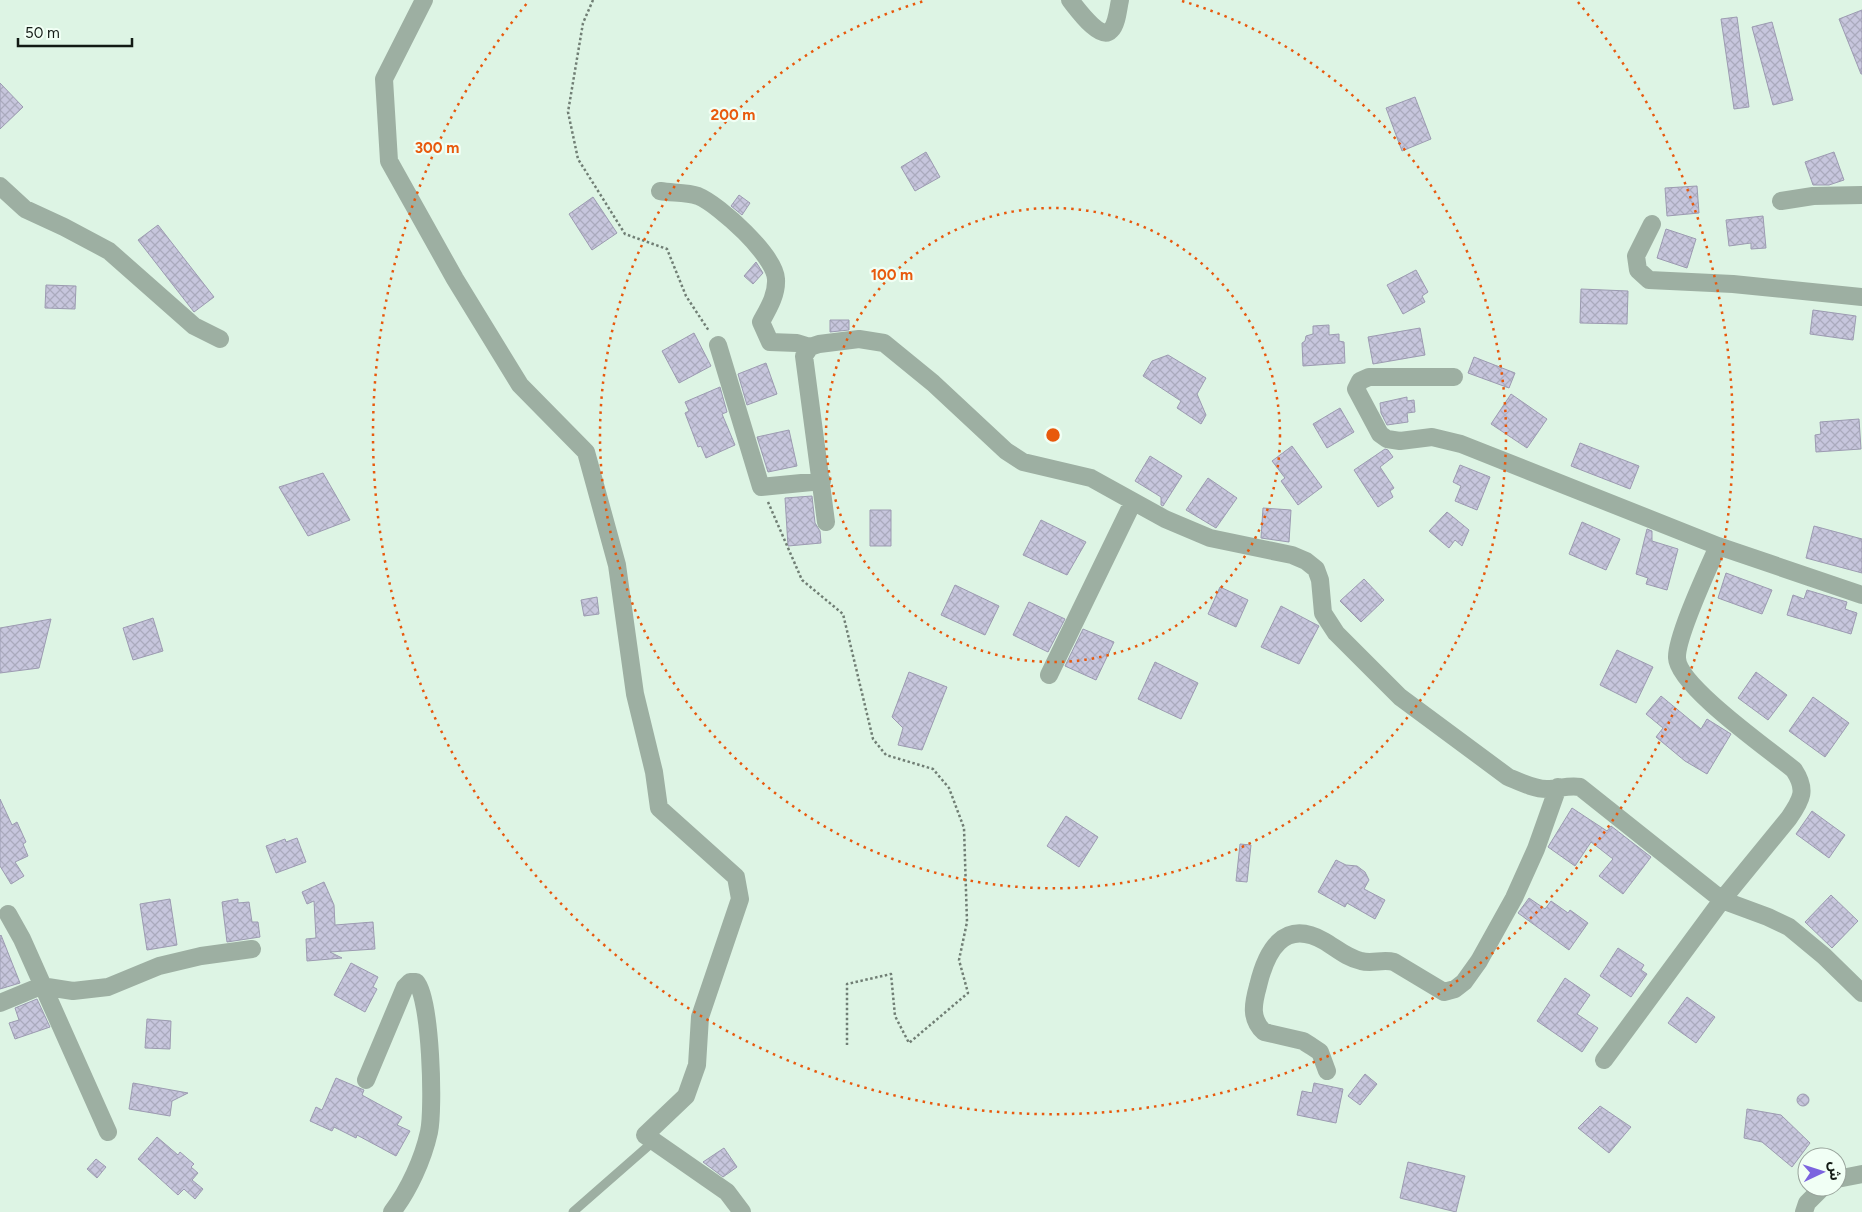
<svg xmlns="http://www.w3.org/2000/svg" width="1862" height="1212" viewBox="0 0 1862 1212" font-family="Figtree,'Noto Sans Arabic',sans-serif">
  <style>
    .building { fill: url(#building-cross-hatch); stroke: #9c9bb1 }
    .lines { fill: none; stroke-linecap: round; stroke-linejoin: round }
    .path { stroke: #707e74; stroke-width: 2.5; stroke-dasharray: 2.5 2.5; stroke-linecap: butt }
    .service { stroke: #9dafa2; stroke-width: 9 }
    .minor { stroke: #9dafa2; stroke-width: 18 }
    .ring { fill: none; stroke: #e8590c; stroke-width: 2.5; stroke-dasharray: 2.5 5 }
    .centre { fill: #e8590c; stroke: #f1fff5; stroke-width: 2.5 }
    .ring-label { font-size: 15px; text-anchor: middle; font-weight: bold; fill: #e8590c; stroke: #f1fff5; stroke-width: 4.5; stroke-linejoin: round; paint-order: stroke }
  </style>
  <defs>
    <pattern id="building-cross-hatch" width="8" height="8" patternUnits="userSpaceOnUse" patternTransform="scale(1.25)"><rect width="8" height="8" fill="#c7c6dd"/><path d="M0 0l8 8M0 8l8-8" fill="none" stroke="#aaaabd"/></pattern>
  </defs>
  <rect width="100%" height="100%" fill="#ddf4e4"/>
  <path class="building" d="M1862,10V74H1861L1839,19Z
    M1737,17L1749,107L1734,109L1721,19Z
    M1772,22L1793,100L1773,105L1752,27Z
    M0,83L23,107L0,129Z
    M1415,97L1431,139L1402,151L1386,108Z
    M926,152L940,177L915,191L901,167Z
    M1834,152L1844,180L1829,185H1813L1805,162Z
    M1697,186L1699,213L1667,216L1665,188Z
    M739,195L750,203L742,215L731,206Z
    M593,197L617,233L592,250L569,214Z
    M1763,216L1766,248L1751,249V243L1729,246L1726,220Z
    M158,225L214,297L194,312L138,240Z
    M1666,229L1696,239L1687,268L1657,258Z
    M756,262L763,273L753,284L744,276Z
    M1416,270L1428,292L1422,296L1425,302L1403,314L1387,285Z
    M46,285L76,286L75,309L45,308Z
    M1581,289L1628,291L1627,324L1580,323Z
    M1813,310L1856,316L1853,340L1810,334Z
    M830,320H849V330L830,332Z
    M1329,325V335L1339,334V341L1344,342L1345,363L1303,366L1302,343L1305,341L1306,336L1313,334V326Z
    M1420,328L1425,355L1373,364L1368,337Z
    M694,333L711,366L679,383L662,351Z
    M1168,355L1206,378L1197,394L1206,415L1201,424L1177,408L1181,401L1143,376L1152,361Z
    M1474,357L1515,373L1509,388L1468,373Z
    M766,363L777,394L747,405L738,374Z
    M720,387L727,412L722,414L735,445L706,458L701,446L698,447L685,413L689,411L685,402Z
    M1511,394L1547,419L1527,448L1491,424Z
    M1407,397V401L1414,400L1415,412L1407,413L1408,422L1387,425L1381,413L1380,403Z
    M1340,408L1354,432L1327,448L1313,424Z
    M1859,419L1861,449L1816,452L1815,435L1821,434L1820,422Z
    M789,430L797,466L768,472L757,437Z
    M1580,443L1639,466L1630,489L1571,466Z
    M1292,446L1322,487L1298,505L1281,481L1285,478L1272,461Z
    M1385,449L1388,450L1393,457L1380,467L1394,488L1390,491L1393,497L1378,507L1354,470Z
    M1150,456L1182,476L1163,506L1161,505V497L1135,481Z
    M1460,465L1490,477L1477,510L1455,501L1461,486L1453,482Z
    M323,473L350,520L308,536L279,487Z
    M1208,478L1237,498L1216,528L1186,510Z
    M812,496L815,523L820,531L821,543L788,546L785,498Z
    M1263,508L1291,510L1289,542L1261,538Z
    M870,510H891V546H870Z
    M1447,512L1469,530L1462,546L1455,540L1449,548L1429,531Z
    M1041,520L1086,542L1067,575L1023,555Z
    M1582,522L1620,539L1606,570L1569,554Z
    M1814,526L1862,539V573L1806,558Z
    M1647,529L1652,531V541L1678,549L1667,590L1646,584L1648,578L1636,574Z
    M1726,573L1772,590L1762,614L1718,598Z
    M1364,579L1384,600L1361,622L1340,601Z
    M955,585L999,606L985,635L941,615Z
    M1220,587L1248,600L1236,627L1208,614Z
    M1807,590L1847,602L1845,609L1857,613L1851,634L1787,615L1793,595L1804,599Z
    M597,597L599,614L584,616L581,600Z
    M1029,602L1065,619L1048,652L1013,635Z
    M1281,606L1319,626L1299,664L1261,647Z
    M153,618L163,651L133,660L123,628Z
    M51,619L39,668L0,673V628Z
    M1083,629L1114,642L1096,680L1065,666Z
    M1617,650L1653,667L1636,703L1600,685Z
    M1155,662L1198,683L1181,719L1138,699Z
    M909,672L947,687L922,750L898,745L903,728L892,717Z
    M1756,672L1787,695L1768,720L1738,698Z
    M1661,696L1701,729L1707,719L1731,734L1707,774L1685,761L1656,737L1663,728L1646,714Z
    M1813,697L1849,723L1825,757L1789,731Z
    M0,799L12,825L17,822L26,842L23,844L28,856L15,862L24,876L11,884L0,866Z
    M1572,808L1607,831L1611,826L1651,857L1623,894L1599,876L1613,859L1591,842L1575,866L1548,847Z
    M1812,811L1845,835L1829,858L1796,834Z
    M1066,816L1098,837L1079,867L1047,846Z
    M297,838L306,862L276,873L266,846L285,839L286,842Z
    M1240,844L1251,845L1247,882L1236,881Z
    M1336,860L1346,865L1357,866L1365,872L1369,880L1364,889L1385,900L1375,919L1347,903L1345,907L1318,892Z
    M324,882L334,905L335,925L373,922L375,949L330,952L342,958L307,961L306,939L316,938L314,901L307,904L302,892Z
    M1831,895L1858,921L1832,948L1805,922Z
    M1529,898L1545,909L1551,901L1568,913L1570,910L1588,923L1569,950L1518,913Z
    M170,899L177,945L147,950L140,904Z
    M238,899V903L249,902L252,922H258L260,937L227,942L222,902Z
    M1,935L20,983L0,989V936Z
    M1618,948L1644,965L1641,970L1647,974L1631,997L1600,976Z
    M351,963L378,977L373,987L377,989L365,1012L334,995Z
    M1565,978L1590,995L1577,1014L1598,1028L1582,1052L1537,1021Z
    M1687,997L1715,1017L1696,1043L1668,1023Z
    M37,999L50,1027L15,1039L9,1023L19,1020L15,1008Z
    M147,1019L171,1021L170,1049L145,1048Z
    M1365,1074L1377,1084L1360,1105L1348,1096Z
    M336,1078L364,1090L362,1095L402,1117L397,1125L410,1131L396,1156L357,1135L356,1138L334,1127L332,1131L310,1121L316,1107L322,1110Z
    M133,1083L188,1093L172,1101L170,1116L129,1109Z
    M1314,1083L1343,1089L1336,1123L1297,1115L1302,1091L1312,1093Z
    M1797 1100a6 6 0 1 1 12 0a6 6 0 1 1-12 0Z
    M1600,1106L1631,1127L1609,1153L1578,1128Z
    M1747,1109L1781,1115L1810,1143L1792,1167L1762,1142L1744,1138Z
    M157,1137L178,1155L180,1152L194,1164L191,1167L198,1173L192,1180L203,1189L195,1199L184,1189L178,1195L138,1159Z
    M724,1148L737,1167L723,1177L703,1162Z
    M96,1159L106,1167L97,1178L87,1169Z
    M1408,1162L1465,1176L1456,1212L1400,1198Z"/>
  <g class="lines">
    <path class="path" d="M593,0L583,23L568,112L578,159L625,234L667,249L686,296L709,331
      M768,502L802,580L843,614L873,739L886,755L933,769L949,788L964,828L967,922L959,960L968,993L909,1043L895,1016L891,974L847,984V1045"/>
    <path class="service" d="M573,1212L654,1141"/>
    <path class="minor" d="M424,0L384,79L389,161L455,279L520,385L586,452L617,565L635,694L654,772L659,808L736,877L740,899L700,1017L697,1065L686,1096L645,1135L727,1192L742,1212
      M1070,0C1076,7 1100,42 1111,30C1117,24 1118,9 1120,0
      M0,186L25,209L64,227L109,251L194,326L220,339
      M660,191C672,193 687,192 698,196C720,205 775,256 776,279C777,295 768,309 761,322L770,342L797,343L810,347
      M1781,201L1813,196L1862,195
      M1652,224L1636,256L1638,270L1649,280L1733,284L1862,297
      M718,345L761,487L822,481
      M1454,377H1369L1360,381L1356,389L1380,434L1387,439L1400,441L1432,437L1461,444L1718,546L1862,595
      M826,522L804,356L810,347L819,344L859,339L884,343L933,383L1006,451L1023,462L1091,478L1165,519L1210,538L1292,555L1306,561L1316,569L1320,580L1323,613L1336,633L1400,697L1508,777C1520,782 1534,789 1547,789C1559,789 1568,785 1580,787L1722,900L1768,917L1789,927L1824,956L1862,993
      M1049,675L1133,502
      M8,914L22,939L108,1132
      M0,1003L41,986L73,991L108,987L159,966L201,956L252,949
      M1604,1060L1722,900L1789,818C1802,799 1807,790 1794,770C1770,750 1678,686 1677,658C1676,637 1708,569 1718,546
      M1327,1071L1320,1052L1311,1046L1303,1041L1264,1032C1250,1019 1253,1004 1258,986C1266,952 1283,918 1324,941C1336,948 1347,958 1361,961C1372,964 1383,959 1394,962L1444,992L1455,989L1464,982L1479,961L1514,898L1536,849L1558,787
      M366,1080L405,987L410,982H416C431,998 434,1109 429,1132C423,1159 409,1190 392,1212
      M1837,1179L1862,1174
      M1804,1212L1807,1203L1823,1187"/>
  </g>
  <g class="ring">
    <circle cx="1053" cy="435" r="227"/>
    <path d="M1182 1A453 453 0 1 1 924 1"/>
    <path d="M1578 2A680 680 0 1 1 528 2"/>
  </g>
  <circle cx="1053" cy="435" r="8" class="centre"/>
  <g class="ring-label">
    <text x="733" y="120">200 m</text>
    <text x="437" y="153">300 m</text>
    <text x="892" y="280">100 m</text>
  </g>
  <g transform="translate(1822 1172) rotate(86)"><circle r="24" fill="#f1fff5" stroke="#98a39b"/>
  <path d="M0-4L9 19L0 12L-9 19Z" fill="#7c64df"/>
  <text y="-8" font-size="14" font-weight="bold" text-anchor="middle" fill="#121a14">ش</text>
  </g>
  <path d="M18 38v8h114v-8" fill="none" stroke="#121a14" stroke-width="2.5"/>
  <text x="25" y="38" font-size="15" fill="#121a14" stroke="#f1fff5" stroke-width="4" paint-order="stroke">50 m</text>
</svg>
